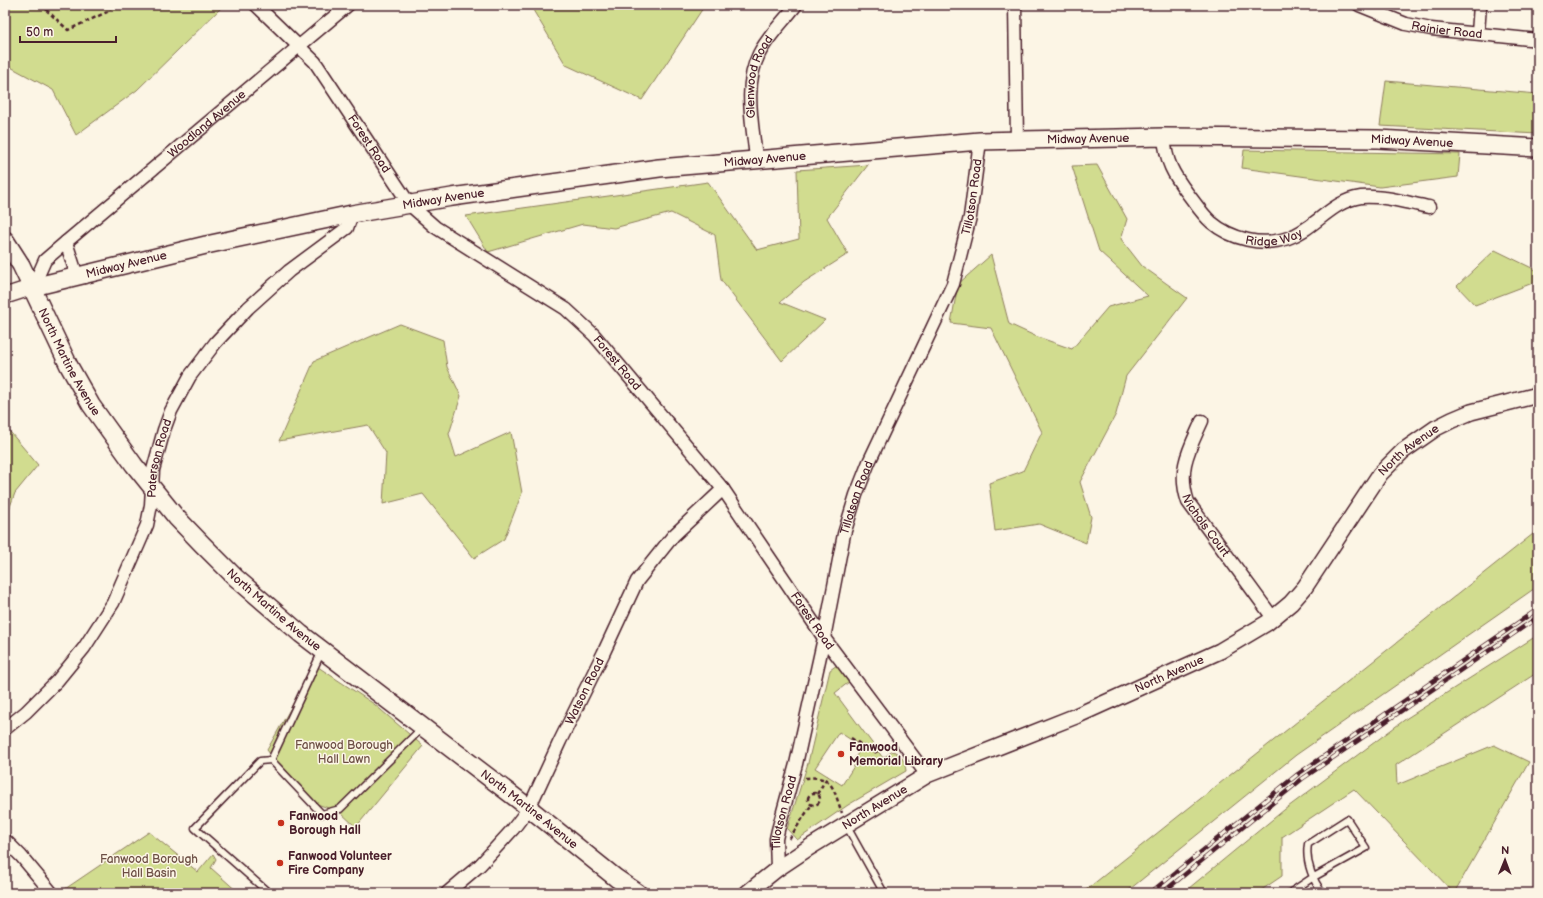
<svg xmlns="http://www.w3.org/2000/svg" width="1543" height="898" viewBox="0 0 1543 898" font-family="'Balsamiq Sans',sans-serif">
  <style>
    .green { fill: #d1dc8f; stroke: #8e7e5d; fill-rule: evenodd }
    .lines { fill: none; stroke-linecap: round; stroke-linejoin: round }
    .service-casing { stroke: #4a1f2b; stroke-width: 9 }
    .minor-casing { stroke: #4a1f2b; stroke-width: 15 }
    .tertiary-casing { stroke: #4a1f2b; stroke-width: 18 }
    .secondary-casing { stroke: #4a1f2b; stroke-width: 20 }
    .path { stroke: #4a1f2b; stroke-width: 2.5; stroke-dasharray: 4 3; stroke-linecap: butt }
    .service { stroke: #fcf5e5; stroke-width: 6 }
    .minor { stroke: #fcf5e5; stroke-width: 12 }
    .tertiary { stroke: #fcf5e5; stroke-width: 15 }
    .secondary { stroke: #fcf5e5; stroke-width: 17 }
    .rail-casing { stroke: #4a1f2b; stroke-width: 4.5 }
    .rail { stroke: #fcf5e5; stroke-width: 3; stroke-dasharray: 9; stroke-linecap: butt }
    .poi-dot { fill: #c8321e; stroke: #fcf5e5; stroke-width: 1.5 }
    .labels { text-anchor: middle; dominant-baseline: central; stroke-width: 3; stroke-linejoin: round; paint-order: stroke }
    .street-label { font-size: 12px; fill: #4a1f2b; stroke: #fcf5e5 }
    .park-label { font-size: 12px; fill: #6c4e44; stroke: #fcf5e5 }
    .poi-label { font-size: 12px; font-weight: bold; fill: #4a1f2b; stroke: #fcf5e5; text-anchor: start }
  </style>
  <rect width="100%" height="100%" fill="#fcf5e5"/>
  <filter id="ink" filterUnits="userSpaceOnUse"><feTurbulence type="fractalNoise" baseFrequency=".025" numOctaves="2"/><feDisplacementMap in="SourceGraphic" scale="8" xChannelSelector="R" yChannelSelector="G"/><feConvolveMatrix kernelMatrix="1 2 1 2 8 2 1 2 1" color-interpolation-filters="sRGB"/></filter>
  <g filter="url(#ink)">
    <path class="green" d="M5,5H224L137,90L76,135L53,90L5,64Z
      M530,5H705L642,100L566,65Z
      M1386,81L1538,94V134L1380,126Z
      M1244,150L1460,154L1458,177L1380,187L1242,168Z
      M868,165L827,218L848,254L804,282L780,302L825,320L782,361L721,280L715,235L671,213L614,228L583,224L488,252L466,216L708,182L757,250L799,239L797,170Z
      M1097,165L1127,219L1121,239L1142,266L1187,298L1126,376L1116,414L1080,482L1091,517L1086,543L1039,524L995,531L989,483L1023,471L1042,432L991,328L951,323L958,284L991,255L1009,324L1035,336L1072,349L1108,307L1148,296L1099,251L1072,166Z
      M1495,250L1538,271V281L1475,305L1457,286Z
      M400,324L443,340L447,367L461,396L449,434L456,457L511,432L522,493L504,539L474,558L423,494L383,504L386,453L368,425L279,441L314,361Z
      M5,426L38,465L15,493L5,520Z
      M1538,530V586L1296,755L1125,893H1082Z
      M1538,635V672L1396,765L1397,785L1494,745L1529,762L1454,893L1354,789L1282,837V876L1257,893H1183L1284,810L1407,718Z
      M315,665L374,704L423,746L356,827L340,812L314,803L283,770L267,750Z
      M837,665L849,682L835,693L883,758L893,751C902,755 905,761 906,771L848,805L797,840L787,829L808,763L830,670ZM839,732L862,747L853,761L856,763L842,785L815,768Z
      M149,832L198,872L213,854L216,859L211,868L239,893H67L65,889Z"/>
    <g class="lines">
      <g class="service-casing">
        <path id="service" d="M271,760L322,651
          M846,825L884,893
          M1291,892L1312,878L1366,848L1347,819L1308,844C1305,862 1312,878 1322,893
          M269,893L195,828L260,761L271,760L322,814L340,809L423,727"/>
      </g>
      <g class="minor-casing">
        <g id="minor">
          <path id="s1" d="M256,5L315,62L410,205L435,227L566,309L594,335L723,489L824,638L927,775"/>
          <path d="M1015,5L1017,140"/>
          <path id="s2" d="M1359,5L1406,24L1431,29L1538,40"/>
          <path d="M1478,33L1480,5"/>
          <path id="s3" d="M1164,137C1166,162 1173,174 1188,194C1195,203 1202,214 1211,222C1231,239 1262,247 1288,238C1315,229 1331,201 1361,197C1383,195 1408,203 1429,207"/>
          <path id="s4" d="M756,159C753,125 743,86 759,54C768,36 784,21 796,5"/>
          <path d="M66,242L77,276"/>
          <path id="s5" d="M33,287L45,260L66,242L348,5"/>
          <path id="s6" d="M1202,421C1189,450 1177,469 1188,502L1273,618"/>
          <path id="s7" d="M5,729L26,712L57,681L84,648L113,603L147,525L151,505L153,470L164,430L171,411L190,376L216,342L248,308L289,271L347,228L352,214"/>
          <path d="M5,840L21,856L52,893"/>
          <path id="s8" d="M777,869L776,839L778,830L796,764L824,638L844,534L856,495L869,462L953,284L970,217L980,141"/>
          <path id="s9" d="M447,893L480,865L513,829L529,808L560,741L603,654L637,581L673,536L723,489"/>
        </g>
      </g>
      <g class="tertiary-casing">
        <g id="tertiary">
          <path d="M5,296L33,287"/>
          <path id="s10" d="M747,893L777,869L810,847L927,775L1076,716L1220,651L1267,623L1291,603L1305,587L1380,474L1403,451L1436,428L1452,420L1471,412L1538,395"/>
        </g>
      </g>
      <g class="secondary-casing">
        <g id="secondary">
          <path id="s11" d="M5,240L21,265L69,366L91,405L134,465L176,517L202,544L236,578L301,634L529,808L616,878L638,893"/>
          <path id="s12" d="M33,287L206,245L352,214L452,197L659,168L980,141L1164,137L1378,139L1538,148"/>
        </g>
      </g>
      <path class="path" d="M41,5L68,30L107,12L113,5
        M851,738L874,753L889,744
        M805,778C834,775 833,789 842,813
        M808 799a6 6 0 1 1 12 0a6 6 0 1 1-12 0Z
        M817,794L828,776
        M789,839L812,804"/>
      <use href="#service" class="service"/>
      <use href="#minor" class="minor"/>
      <use href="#tertiary" class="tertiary"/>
      <use href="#secondary" class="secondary"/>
      <g class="rail-casing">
        <path id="rail" d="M1150,893L1298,774L1538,609
          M1162,893L1302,779L1538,617"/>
      </g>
      <use href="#rail" class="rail"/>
    </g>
  </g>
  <g class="poi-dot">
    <circle cx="841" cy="754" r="4"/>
    <circle cx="281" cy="823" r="4"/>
    <circle cx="280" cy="863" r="4"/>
  </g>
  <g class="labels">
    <g class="street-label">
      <text stroke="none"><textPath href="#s2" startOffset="92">Rainier Road</textPath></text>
      <text stroke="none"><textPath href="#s4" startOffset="84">Glenwood Road</textPath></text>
      <text stroke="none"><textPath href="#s5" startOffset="241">Woodland Avenue</textPath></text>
      <text stroke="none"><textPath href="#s12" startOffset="1068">Midway Avenue</textPath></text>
      <text stroke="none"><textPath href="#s12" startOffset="1392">Midway Avenue</textPath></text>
      <text stroke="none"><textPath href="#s1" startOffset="180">Forest Road</textPath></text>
      <text stroke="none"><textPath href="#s12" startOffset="744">Midway Avenue</textPath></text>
      <text stroke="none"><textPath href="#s8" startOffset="705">Tillotson Road</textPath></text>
      <text stroke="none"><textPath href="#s12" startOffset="420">Midway Avenue</textPath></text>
      <text stroke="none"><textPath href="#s3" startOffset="167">Ridge Way</textPath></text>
      <text stroke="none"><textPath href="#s12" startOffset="96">Midway Avenue</textPath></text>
      <text stroke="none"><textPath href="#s11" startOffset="138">North Martine Avenue</textPath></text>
      <text stroke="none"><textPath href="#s1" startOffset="516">Forest Road</textPath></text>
      <text stroke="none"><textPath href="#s10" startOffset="814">North Avenue</textPath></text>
      <text stroke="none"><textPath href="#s7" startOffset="320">Paterson Road</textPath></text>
      <text stroke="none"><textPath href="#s8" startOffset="381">Tillotson Road</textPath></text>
      <text stroke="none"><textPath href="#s6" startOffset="114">Nichols Court</textPath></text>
      <text stroke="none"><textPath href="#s11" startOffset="462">North Martine Avenue</textPath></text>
      <text stroke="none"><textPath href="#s1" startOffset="840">Forest Road</textPath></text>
      <text stroke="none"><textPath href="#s10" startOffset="478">North Avenue</textPath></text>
      <text stroke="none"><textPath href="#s9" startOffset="248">Watson Road</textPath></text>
      <text stroke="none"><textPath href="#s10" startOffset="154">North Avenue</textPath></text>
      <text stroke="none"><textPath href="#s11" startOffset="786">North Martine Avenue</textPath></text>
      <text stroke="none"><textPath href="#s8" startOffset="57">Tillotson Road</textPath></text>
    </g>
    <g class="park-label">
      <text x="344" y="745">Fanwood Borough<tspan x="344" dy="14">Hall Lawn</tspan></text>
      <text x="149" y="859">Fanwood Borough<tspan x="149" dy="14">Hall Basin</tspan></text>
    </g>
    <g class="poi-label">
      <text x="849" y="747">Fanwood<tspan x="849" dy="14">Memorial Library</tspan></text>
      <text x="289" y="816">Fanwood<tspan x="289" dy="14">Borough Hall</tspan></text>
      <text x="288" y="856">Fanwood Volunteer<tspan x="288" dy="14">Fire Company</tspan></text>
    </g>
  </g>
  <rect width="1543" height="898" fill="none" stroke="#fcf5e5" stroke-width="20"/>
  <rect x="10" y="10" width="1523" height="878" fill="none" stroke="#4a1f2b" stroke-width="1.5" filter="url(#ink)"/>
  <g transform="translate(1505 860) rotate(1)" stroke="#fcf5e5" stroke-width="3" paint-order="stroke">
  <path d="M0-3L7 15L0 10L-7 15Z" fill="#4a1f2b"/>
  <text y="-6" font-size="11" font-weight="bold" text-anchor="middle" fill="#4a1f2b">N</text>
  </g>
  <path d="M20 36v6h96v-6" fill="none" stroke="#4a1f2b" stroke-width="2"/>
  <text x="26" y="36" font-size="12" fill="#4a1f2b" stroke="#fcf5e5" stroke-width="3" paint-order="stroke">50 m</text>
</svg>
